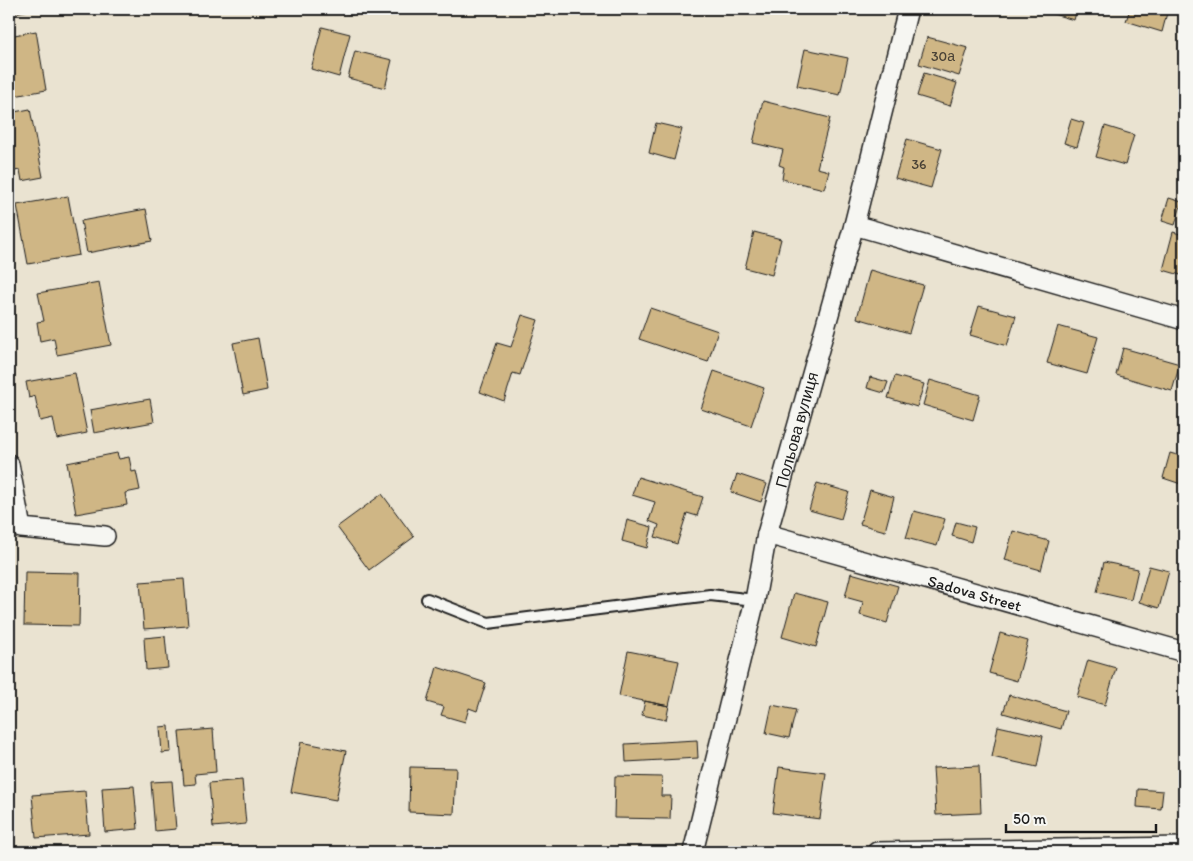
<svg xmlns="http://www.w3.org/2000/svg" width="1193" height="861" viewBox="0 0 1193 861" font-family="Itim,sans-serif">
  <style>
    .building { fill: #cfb685; stroke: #1c1c1c }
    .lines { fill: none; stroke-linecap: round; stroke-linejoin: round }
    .service-casing { stroke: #1c1c1c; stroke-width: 14 }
    .minor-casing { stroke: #1c1c1c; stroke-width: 22 }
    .service { stroke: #f6f6f2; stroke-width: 10 }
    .minor { stroke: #f6f6f2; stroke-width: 19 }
    .labels { text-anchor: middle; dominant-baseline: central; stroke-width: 4; stroke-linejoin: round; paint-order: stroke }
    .number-label { font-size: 14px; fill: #494236 }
    .street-label { font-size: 16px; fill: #1c1c1c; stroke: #f6f6f2 }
  </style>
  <rect width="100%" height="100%" fill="#eae3d1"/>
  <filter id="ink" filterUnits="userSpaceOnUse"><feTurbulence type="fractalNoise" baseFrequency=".02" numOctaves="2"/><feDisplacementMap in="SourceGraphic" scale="10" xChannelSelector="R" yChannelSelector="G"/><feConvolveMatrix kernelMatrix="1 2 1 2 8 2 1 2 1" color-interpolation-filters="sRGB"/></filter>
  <g filter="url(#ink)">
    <path class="building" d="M9,9H35L9,14Z
      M330,9H354L353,15Z
      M1036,9H1077L1074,20Z
      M1130,9H1168L1162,32L1126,21Z
      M322,27L350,34L339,77L311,69Z
      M36,31L46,90L9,97V36Z
      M927,37L968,48L959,76L919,64Z
      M805,49L848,58L840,95L797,86Z
      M355,51L392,60L385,88L348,78Z
      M924,73L957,83L950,106L917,96Z
      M763,101L830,118L817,168L829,171L824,189L782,179L784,167L779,165L783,150L753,143Z
      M30,109L43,177L22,181L20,170L9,172V113Z
      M1071,119L1084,123L1077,147L1064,143Z
      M656,123L682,129L674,160L649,153Z
      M1105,126L1134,135L1125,165L1096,157Z
      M907,139L942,149L931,188L895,178Z
      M68,196L79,255L28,264L17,205Z
      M1169,198L1182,202L1175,225L1162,221Z
      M146,209L152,241L87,253L81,221Z
      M754,232L781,239L772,275L745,268Z
      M1173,232L1184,235V276L1163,270Z
      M870,270L923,285L909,333L857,318Z
      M99,282L111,345L57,355L54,338L40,341L37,322L44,321L38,293Z
      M979,306L1016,316L1007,346L970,335Z
      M650,308L718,331L708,362L639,339Z
      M522,315L538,320L520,375L513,373L504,401L480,392L497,343L511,347Z
      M1058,326L1098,337L1087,374L1047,363Z
      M258,338L267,390L243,395L233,343Z
      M1123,348L1180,364L1172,391L1116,375Z
      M714,371L764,388L751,426L701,409Z
      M75,373L87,433L57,439L53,418L40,421L35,396L29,398L26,382Z
      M895,376L924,384L917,407L888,398Z
      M870,377L888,382L884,393L867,388Z
      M930,380L980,395L973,420L923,405Z
      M150,399L154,422L94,433L90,410Z
      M117,453L119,459L129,457L132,472L136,471L140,490L125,493L127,505L76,514L67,463Z
      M1170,453L1184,457V471L1181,484L1163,478Z
      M737,474L767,484L761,502L731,492Z
      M638,477L703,497L697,516L687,513L677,544L655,537L659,525L649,521L655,502L632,495Z
      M817,483L849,492L841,519L809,510Z
      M870,490L894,497L885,531L860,524Z
      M382,494L414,537L369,570L337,527Z
      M914,511L945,519L937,546L906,538Z
      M627,520L652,527L647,548L622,541Z
      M956,522L975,527L971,542L952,536Z
      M1013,531L1049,541L1041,570L1005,560Z
      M1104,562L1138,569L1131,600L1097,592Z
      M1149,566L1169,571L1159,608L1139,602Z
      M25,572L80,573L79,626L24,625Z
      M851,573L898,586L887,623L860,615L863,602L845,597Z
      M184,579L188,626L144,629L140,582Z
      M794,593L828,602L816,647L782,637Z
      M1000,633L1028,641L1017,681L989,673Z
      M165,636L168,668L146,670L144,638Z
      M628,651L679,661L669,706L619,696Z
      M1088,660L1116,668L1105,705L1077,697Z
      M437,667L486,683L477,711L469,708L465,722L441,715L444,707L427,702Z
      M1009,695L1066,711L1061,729L1003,713Z
      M645,701L669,706L666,720L642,715Z
      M772,705L796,710L789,738L766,733Z
      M169,726L171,752L162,753L160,727Z
      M998,726L1043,736L1037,767L992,757Z
      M213,729L216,772L195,774L196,784L184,785L179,732Z
      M697,740L698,758L626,762L625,744Z
      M301,742L346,751L336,800L291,792Z
      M979,766L981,813L936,815L933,768Z
      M410,767L456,768L454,814L409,812Z
      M779,767L826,773L820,819L773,813Z
      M615,776L662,777L661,796H671L670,819L614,818Z
      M242,780L246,824L213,827L209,783Z
      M172,781L176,829L155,831L151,782Z
      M134,786L138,829L105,832L102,788Z
      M1138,789L1163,791L1161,809L1137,807Z
      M85,791L89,834L36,838L32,795Z"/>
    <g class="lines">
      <g class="service-casing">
        <path id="service" d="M427,599L488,623L710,595L755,600"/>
      </g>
      <g class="minor-casing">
        <g id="minor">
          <path d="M854,225L1184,320"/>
          <path d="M9,464L21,528L105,536"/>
          <path id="s1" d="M767,534L1184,652"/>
          <path id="s2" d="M693,852L755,600L767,534L854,225L908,9"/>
          <path d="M877,852L1184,847"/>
        </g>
      </g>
      <use href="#service" class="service"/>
      <use href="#minor" class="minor"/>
    </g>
  </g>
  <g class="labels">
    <g class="number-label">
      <text x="943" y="56">30а</text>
      <text x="919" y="164">36</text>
    </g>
    <g class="street-label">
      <text stroke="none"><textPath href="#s2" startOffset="435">Польова вулиця</textPath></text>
      <text stroke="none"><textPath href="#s1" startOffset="216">Sadova Street</textPath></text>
    </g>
  </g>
  <rect width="1193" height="861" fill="none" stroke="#f6f6f2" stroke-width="30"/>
  <rect x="15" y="15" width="1163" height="831" fill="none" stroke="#1c1c1c" stroke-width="2" filter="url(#ink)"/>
  <path d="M1006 824v8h150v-8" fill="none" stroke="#1c1c1c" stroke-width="2.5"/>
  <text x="1013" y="824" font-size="15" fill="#1c1c1c" stroke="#f6f6f2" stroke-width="4" paint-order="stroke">50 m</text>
</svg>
